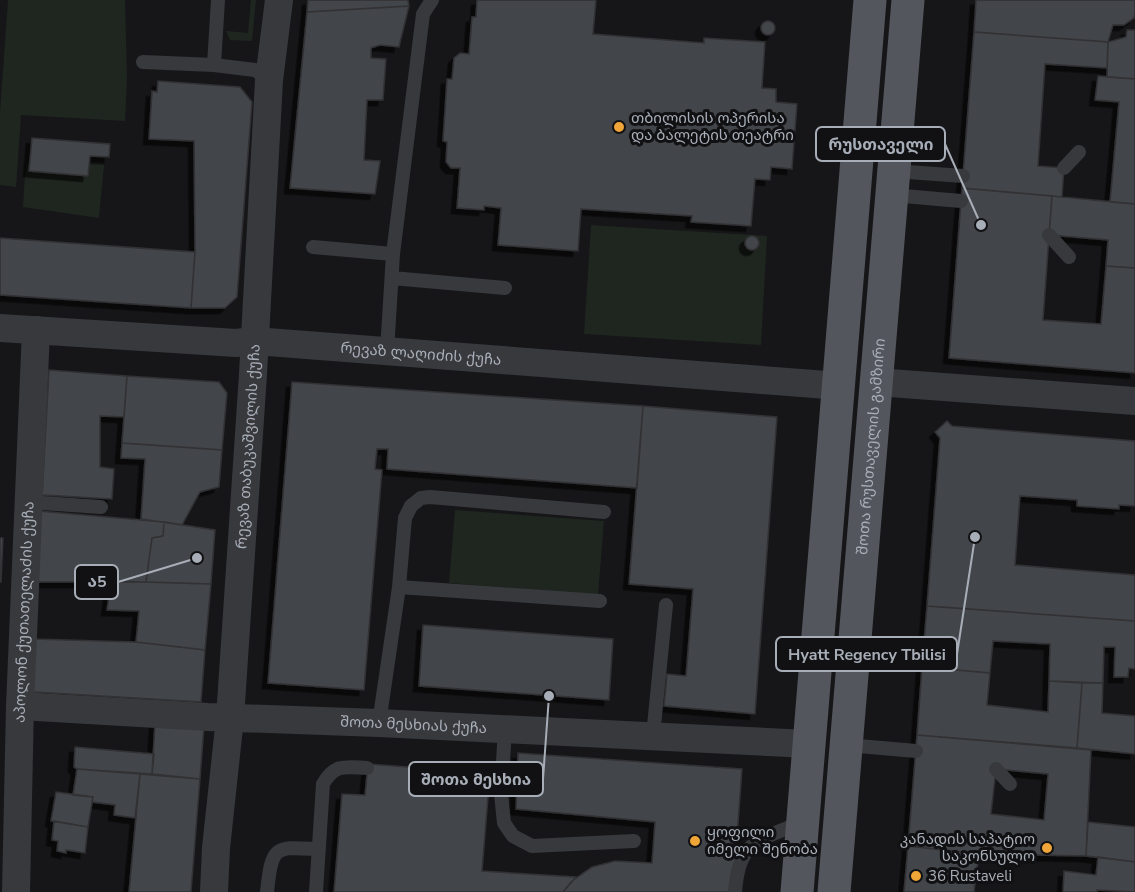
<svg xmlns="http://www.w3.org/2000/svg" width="1135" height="892" viewBox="0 0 1135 892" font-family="'Nunito Sans','Noto Sans Georgian',sans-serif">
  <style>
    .green { fill: #1e261f }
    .building { fill: #424448; stroke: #303034; stroke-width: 1.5; fill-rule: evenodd; filter: url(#shadow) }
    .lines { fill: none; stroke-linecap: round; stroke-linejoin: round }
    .service { stroke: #37393d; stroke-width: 14 }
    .minor { stroke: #37393d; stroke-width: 28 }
    .primary { stroke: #53565c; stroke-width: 33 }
    .poi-dot { fill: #efa537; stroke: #111113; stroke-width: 2 }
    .labels { text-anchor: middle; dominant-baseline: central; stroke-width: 6; stroke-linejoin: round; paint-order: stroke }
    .poi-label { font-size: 15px; fill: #a8aeb8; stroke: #111113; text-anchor: start }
    .street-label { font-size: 15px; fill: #a8aeb8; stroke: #111113 }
    .leader { fill: none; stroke: #a8aeb8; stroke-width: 2 }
    .callout-dot { fill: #a8aeb8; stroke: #111113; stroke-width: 2 }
    .callout { fill: #111113; stroke: #a8aeb8; stroke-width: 2 }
    .callout-label { font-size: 16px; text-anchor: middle; font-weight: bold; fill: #a8aeb8 }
  </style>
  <defs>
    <filter id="shadow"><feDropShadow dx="-5.5" dy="5.5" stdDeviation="0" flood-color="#0009"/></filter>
  </defs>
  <rect width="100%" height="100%" fill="#161618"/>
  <path class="green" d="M8,0H125L127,78L125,121L21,115L16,187L0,185V112Z
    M251,0H256L252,41L230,40L226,31L248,33Z
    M28,161L104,165L99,218L23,207L25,174Z
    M591,225L767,236L761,345L584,334Z
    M455,510L604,521L598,595L449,583Z"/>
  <path class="building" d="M308,0H408L409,6L307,12Z
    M477,0H596L593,34L704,43V38L765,42L762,88L776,89V102L797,104L792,169L771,167L770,180L755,179L751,226L691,222L692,216L581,209L578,251L498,245L501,208L484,206V210L457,208L460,168H451L446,162L447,142L443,141L447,79H452L454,58L460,53L469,54L472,17H476Z
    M976,0H1135V14L1134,18L1124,25H1113L1108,42L974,32Z
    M409,6L399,47L380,45L371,48V58L386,59L383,100H367L364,160L380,161L375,194L290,188L307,12Z
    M761 28a7 7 0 1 1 14 0a7 7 0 1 1-14 0Z
    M1127,30H1135V79L1107,77L1108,42L1126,37Z
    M974,32L1108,42L1107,68L1045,64L1038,166L1064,168L1062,197L962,188Z
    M1098,76L1135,79V204L1110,202L1119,102L1095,100Z
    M158,81L240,87L252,102L237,297L225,308H191L195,252L194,141L149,139L152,91L157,92Z
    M32,138L110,144L109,157L90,156L88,176L29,171Z
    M962,188L1052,196L1043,320L1101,324L1106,266L1135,268V373L949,358Z
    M1052,196L1135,204V268L1106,266L1108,240L1049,235Z
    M745 243a7 7 0 1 1 14 0a7 7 0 1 1-14 0Z
    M0,238L195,252L191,308L0,295Z
    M49,370L127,376L124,417L100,416V467L114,469L112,499L42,495Z
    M127,376L219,382L227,393L222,450L122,443Z
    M292,382L643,406L637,488L387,469L388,449H377L375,469L382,470L364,690L268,683Z
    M643,406L777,417L755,714L664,706L667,674L686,676L693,589L629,584Z
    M947,421L952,426L1135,441V506L1119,505V509L1077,506V500L1020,496L1015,565L1135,575V621L927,606L940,438L935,432Z
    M122,443L222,450L219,487L200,492L182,525L141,519L145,459L121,458Z
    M39,511L164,522L163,536L152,538L146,582H37Z
    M164,522L215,530L211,584L146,582L152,538L163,536Z
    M0,538H3L1,582H0Z
    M111,581L211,584L205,650L136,642L139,611L107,610Z
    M927,606L1135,621V669L1129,668L1128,677H1114L1115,647H1104L1103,683L1049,681L1050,644L993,641L990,673L922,667Z
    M423,625L613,639L609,700L419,686Z
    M35,639L136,642L205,650L201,702L33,692Z
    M922,667L990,673L987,705L1048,712L1049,681L1082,683L1077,748L917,735Z
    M1082,683H1103L1102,713L1135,716V754L1077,748Z
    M155,723L204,726L200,779L152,774Z
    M917,735L1091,750L1086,856L979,854L908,846ZM996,769L1048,774L1044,820L991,814Z
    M75,747L154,754L152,774L77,769L74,767Z
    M518,753L742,769L733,892H563L572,881L592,867L615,861L652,863L655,822L516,809Z
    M368,764L490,773L482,871L576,877L563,892H334L342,794L365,795Z
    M77,769L140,774L135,818L114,815L115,805L92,802L93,797L73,795Z
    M140,774L200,779L191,892H129Z
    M56,792L93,797L88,827L51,821Z
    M54,821L88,827L85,853L66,850V853L57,851L58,841L52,840Z
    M1088,822L1135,827V862L1086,856Z
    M908,846L979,854L974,892H904Z
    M1098,857L1135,862V892L1097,890V892H1063L1064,871L1096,875Z"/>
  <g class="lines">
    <path class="service" d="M143,62L214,65L255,70L269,80
      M214,65L218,0
      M1064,168L1079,152
      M894,171L963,176
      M892,195L961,201
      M1049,235L1069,257
      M313,247L393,254
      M392,278L505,288
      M387,351L393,254L423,14L432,0
      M28,502L101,507
      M399,587L600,601
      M379,723L399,587L405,518L411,506L421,498L430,497L604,512
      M505,729L501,794L504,823L513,836L532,846L634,841
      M653,736L666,605
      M847,745L916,751
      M996,769L1010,784
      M267,892C272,844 275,847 319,849
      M316,892L323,784C335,763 346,767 367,768
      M735,892C739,839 758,842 801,822"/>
    <g class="minor">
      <path id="s1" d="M0,328L236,343L254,341L840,386"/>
      <path d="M876,382L1135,401"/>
      <path id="s2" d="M20,706L208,717L379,723L809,744"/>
      <path id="s3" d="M16,892L20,706L36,330"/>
      <path id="s4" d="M214,892L216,848L230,718L253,374L269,80L279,0"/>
    </g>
    <g class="primary">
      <path d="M797,892L870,0"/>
      <path id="s5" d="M834,892L908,0"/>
    </g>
  </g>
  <g class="poi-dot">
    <circle cx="619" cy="127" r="6"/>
    <circle cx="695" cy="841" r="6"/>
    <circle cx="1047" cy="848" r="6"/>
    <circle cx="916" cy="876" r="6"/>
  </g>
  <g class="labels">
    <g class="poi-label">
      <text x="631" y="118">თბილისის ოპერისა<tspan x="631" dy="17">და ბალეტის თეატრი</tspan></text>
      <text x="707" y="832">ყოფილი<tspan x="707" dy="17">იმელი შენობა</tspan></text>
      <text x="1035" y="839" text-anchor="end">კანადის საპატიო<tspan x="1035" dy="17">საკონსულო</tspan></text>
      <text x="928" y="876">36 Rustaveli</text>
    </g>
    <g class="street-label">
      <text stroke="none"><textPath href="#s1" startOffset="422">რევაზ ლაღიძის ქუჩა</textPath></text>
      <text stroke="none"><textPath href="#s4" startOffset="447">რევაზ თაბუკაშვილის ქუჩა</textPath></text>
      <text stroke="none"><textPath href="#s5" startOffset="447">შოთა რუსთაველის გამზირი</textPath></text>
      <text stroke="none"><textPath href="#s3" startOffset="280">აპოლონ ქუთათელაძის ქუჩა</textPath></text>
      <text stroke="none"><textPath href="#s2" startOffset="394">შოთა მესხიას ქუჩა</textPath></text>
    </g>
  </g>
  <path class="leader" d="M981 225L945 144M197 558L118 582M975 537L957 654M549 696L543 779"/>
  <g class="callout-dot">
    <circle cx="981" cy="225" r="6"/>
    <circle cx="197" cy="558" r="6"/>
    <circle cx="975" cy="537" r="6"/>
    <circle cx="549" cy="696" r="6"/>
  </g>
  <g class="callout">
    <rect x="816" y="127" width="129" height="34" rx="6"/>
    <rect x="75" y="565" width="43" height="34" rx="6"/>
    <rect x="776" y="637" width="181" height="34" rx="6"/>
    <rect x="409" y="762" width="134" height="34" rx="6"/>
  </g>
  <g class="callout-label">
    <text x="881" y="150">რუსთაველი</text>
    <text x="97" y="587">ა5</text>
    <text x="867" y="660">Hyatt Regency Tbilisi</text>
    <text x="476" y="785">შოთა მესხია</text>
  </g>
</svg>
